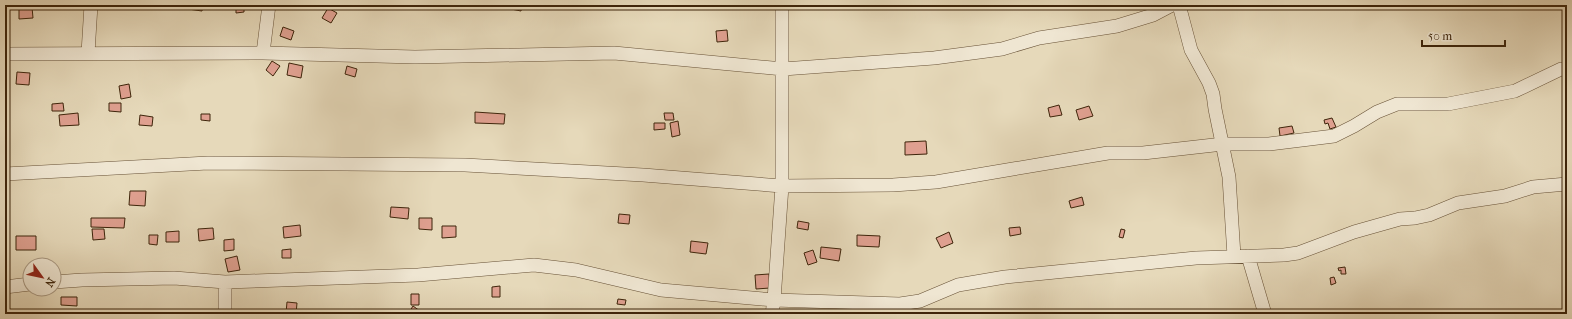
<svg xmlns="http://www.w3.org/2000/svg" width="1572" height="319" viewBox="0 0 1572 319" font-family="'IM FELL French Canon',serif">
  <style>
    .building { fill: #dfa090; stroke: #3d240a }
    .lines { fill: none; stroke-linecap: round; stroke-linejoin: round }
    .street-casing { stroke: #675136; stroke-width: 14 }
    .street { stroke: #efe6d2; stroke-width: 13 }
  </style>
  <rect width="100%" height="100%" fill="#e6d9ba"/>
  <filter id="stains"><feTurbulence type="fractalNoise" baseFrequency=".005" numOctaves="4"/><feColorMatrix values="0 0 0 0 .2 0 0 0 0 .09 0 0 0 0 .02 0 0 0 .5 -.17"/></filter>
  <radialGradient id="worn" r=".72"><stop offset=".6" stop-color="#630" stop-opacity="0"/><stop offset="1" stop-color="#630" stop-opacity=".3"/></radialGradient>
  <path class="building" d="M35,5H44V8H35Z
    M188,5H203L202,11L188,9Z
    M236,5H244V12L236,13Z
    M511,5H522L521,11L511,9Z
    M19,7H32L33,18L19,19Z
    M328,8L337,13L331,23L322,18Z
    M283,27L294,31L291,40L280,36Z
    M727,30L728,41L717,42L716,31Z
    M272,61L280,66L273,76L266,70Z
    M289,63L303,66L301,78L287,75Z
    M347,66L357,69L355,77L345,74Z
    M17,72L30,73L29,85L16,84Z
    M129,84L131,97L121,99L119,86Z
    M63,103L64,111H52V104Z
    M109,103H121V112L109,111Z
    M1059,105L1062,115L1050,117L1048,108Z
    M1089,106L1093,116L1079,120L1076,110Z
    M475,112L505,114L504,124L475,123Z
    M78,113L79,125L60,126L59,115Z
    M664,113H673L674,120H665Z
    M201,114H210V121L201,120Z
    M140,115L153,117L152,126L139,125Z
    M1332,118L1336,127L1330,129L1328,123L1325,124L1324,120Z
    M678,121L680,135L672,137L670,123Z
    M654,123H665V129L654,130Z
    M1292,126L1294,133L1280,136L1279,128Z
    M926,141L927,154L905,155V142Z
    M130,191H146L145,206L129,205Z
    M1082,197L1084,205L1071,208L1069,201Z
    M391,207L409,208L408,219L390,217Z
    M619,214L630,215L629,224L618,223Z
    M91,218H125L124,228L91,227Z
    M419,218H432V230L419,229Z
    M798,221L809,223L808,230L797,228Z
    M300,225L301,236L284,238L283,227Z
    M442,226H456V237L442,238Z
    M1020,227L1021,234L1010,236L1009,228Z
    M213,228L214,239L199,241L198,229Z
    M92,229H104L105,239L93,240Z
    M1121,229L1125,230L1123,238L1119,237Z
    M179,231V242H166V232Z
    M949,232L953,243L941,248L936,238Z
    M149,235H158L157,245L149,244Z
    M857,235L880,236L879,247L857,246Z
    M16,236H36V250H16Z
    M234,239V250L224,251V240Z
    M691,241L708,243L706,254L690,252Z
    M821,247L841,249L839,261L820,258Z
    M291,249V258H282V250Z
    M813,250L817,262L808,265L804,253Z
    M237,256L240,270L228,272L225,259Z
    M1345,267L1346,274H1341V270L1339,271L1338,268Z
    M769,274L770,288L756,289L755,275Z
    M1334,277L1336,283L1331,285L1330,278Z
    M500,286V297H492V287Z
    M411,294H419V305H411Z
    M61,297H77V306L61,305Z
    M618,299L626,300L625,305L617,304Z
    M287,302L297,303L296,314L286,313Z
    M413,306L420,311L417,314H408Z
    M8,309L15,310V314H8Z
    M440,310L454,311V314H440Z"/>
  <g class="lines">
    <g class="street-casing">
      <path id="street" d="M1179,5L1191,50L1209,83L1213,94L1215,109L1229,177L1234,256
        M88,53L91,5
        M263,53L269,5
        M5,54L263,53L415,57L614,53L783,69L934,58L1002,49L1039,38L1117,26L1153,15L1172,5
        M5,174L208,163L465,165L643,175L782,186L893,185L936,182L1108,153H1143L1223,144H1269L1334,136L1354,126L1377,112L1397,104H1448L1515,91L1561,69
        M1248,256L1265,314
        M54,282L82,280L174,278L225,282L418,275L534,265L576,270L661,290L774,300L900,304L920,301L958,285L1005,277L1196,258L1284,255L1298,253L1354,232L1400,219L1415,218L1429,215L1458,203L1505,196L1533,187L1567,184
        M5,287L30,284
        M225,314V282
        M772,314L774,300L782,186V5"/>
    </g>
    <use href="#street" class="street"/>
  </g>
  <rect width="1572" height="319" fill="none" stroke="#e6d9ba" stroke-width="20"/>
  <rect x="6" y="6" width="1560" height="307" fill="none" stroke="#3d240a" stroke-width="2"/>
  <rect x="10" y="10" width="1552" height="299" fill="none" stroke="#3d240a"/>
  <g transform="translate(42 277) rotate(123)"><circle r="19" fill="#efe6d2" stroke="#a89882"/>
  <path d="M0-3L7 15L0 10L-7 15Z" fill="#8f2418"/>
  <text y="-6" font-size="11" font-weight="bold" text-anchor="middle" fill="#3d240a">N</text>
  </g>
  <path d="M1422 40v6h83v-6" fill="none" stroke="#3d240a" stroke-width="2"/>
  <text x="1428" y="40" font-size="12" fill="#3d240a" stroke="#efe6d2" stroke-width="3" paint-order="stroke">50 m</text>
  <rect width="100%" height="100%" filter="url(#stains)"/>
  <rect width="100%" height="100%" fill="url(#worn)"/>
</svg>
